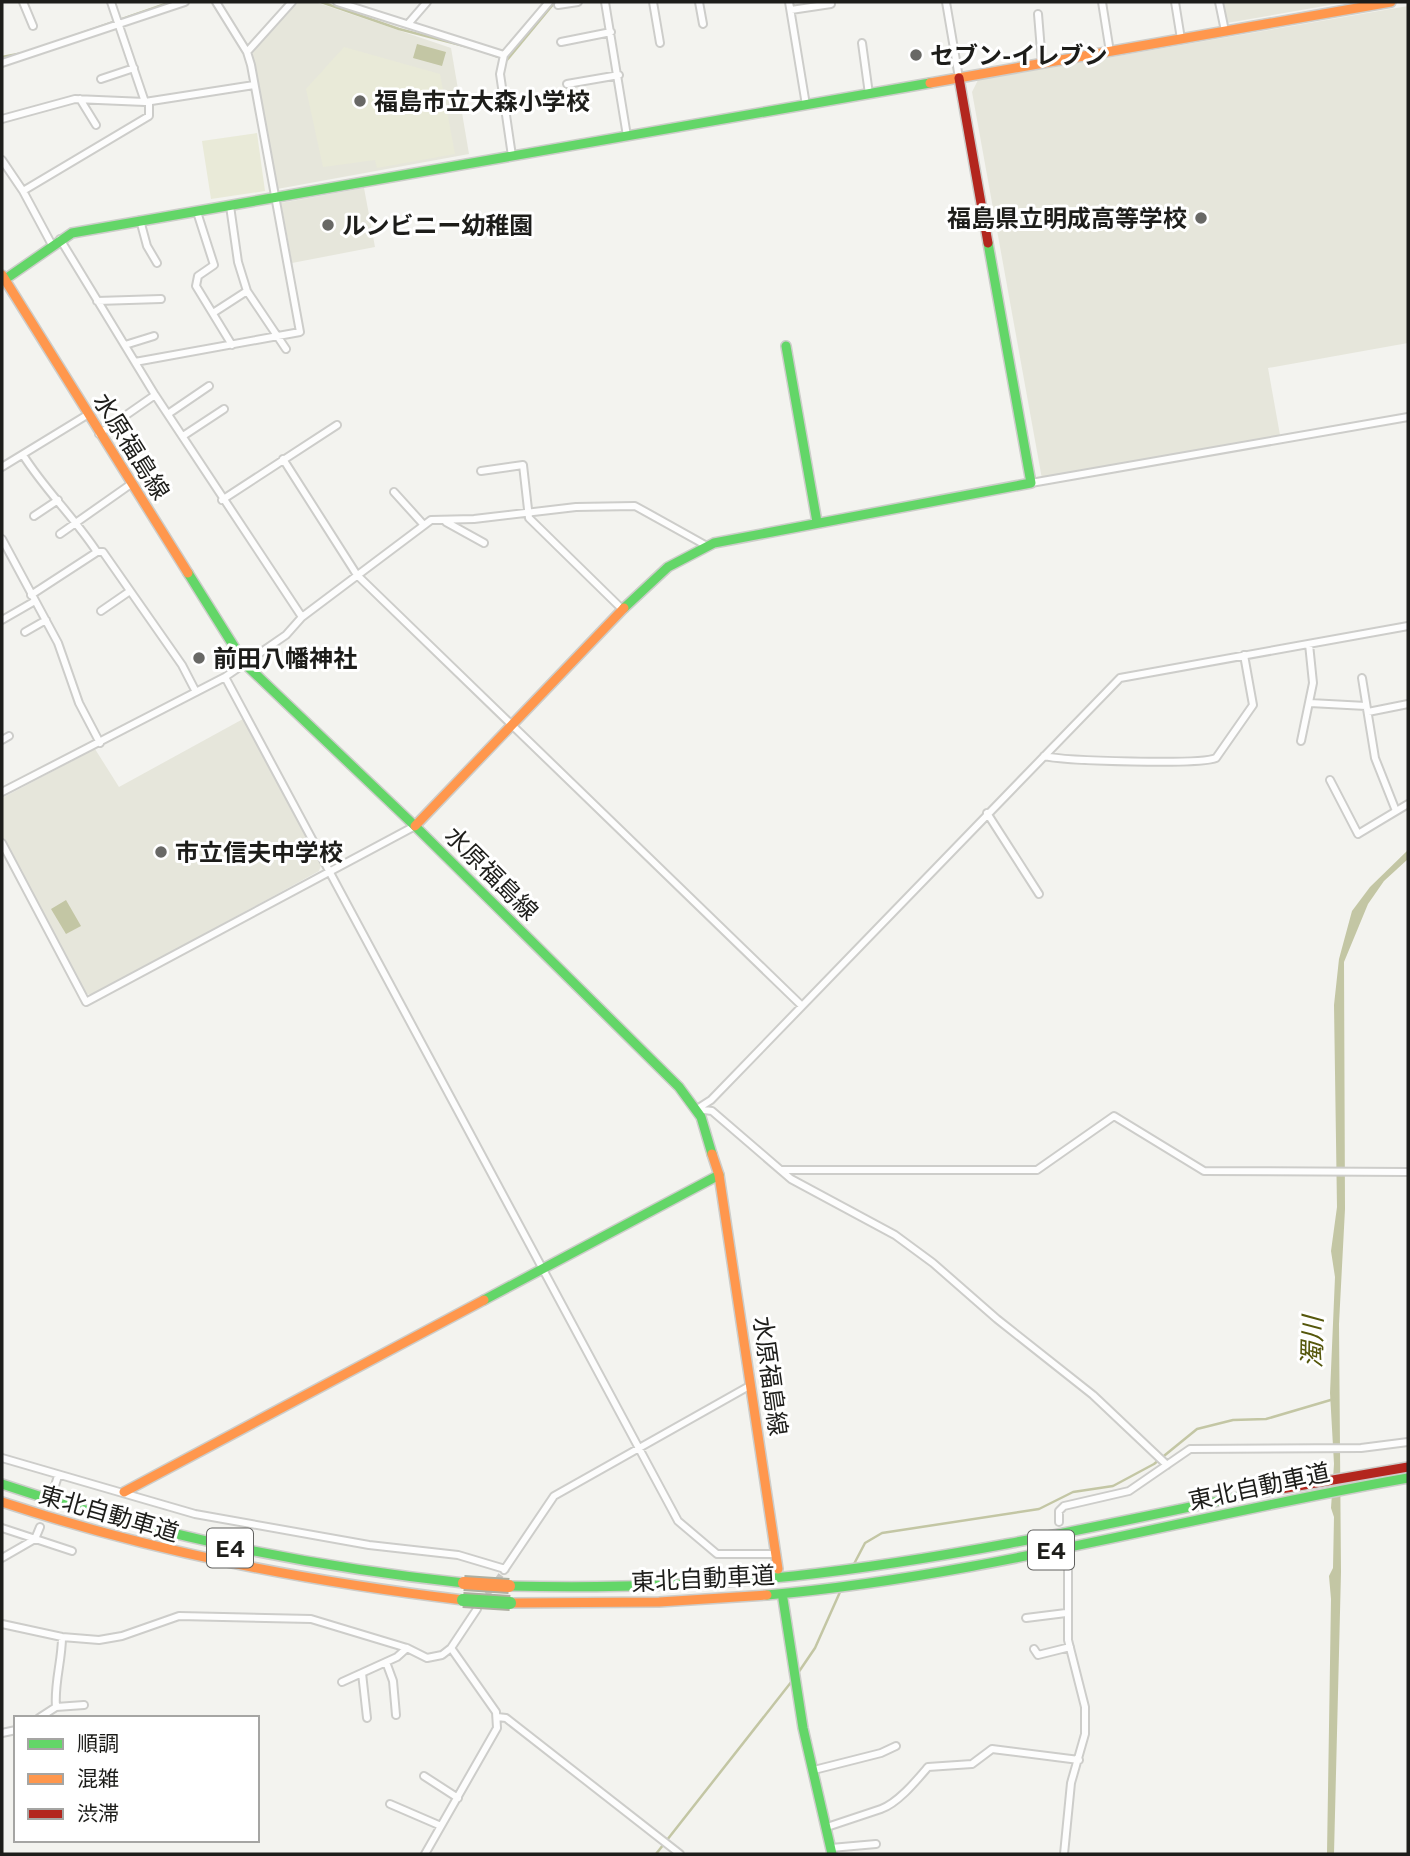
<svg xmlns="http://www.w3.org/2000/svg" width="1410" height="1856" viewBox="0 0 1410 1856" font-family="'Public Sans','Noto Sans JP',sans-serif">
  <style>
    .built { fill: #e6e6db }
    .green { fill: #e9ead8 }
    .water { fill: #c3c6a4 }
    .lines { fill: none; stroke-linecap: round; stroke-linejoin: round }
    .stream { stroke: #c3c6a4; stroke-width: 2.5 }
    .street-tunnel { stroke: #c8c8c4; stroke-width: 6; stroke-dasharray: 6 3; stroke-linecap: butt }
    .street-casing { stroke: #cdcdca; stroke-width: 10 }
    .fast-casing { stroke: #cdcdca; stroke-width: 12 }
    .slow-casing { stroke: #cdcdca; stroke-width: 12 }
    .jam-casing { stroke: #cdcdca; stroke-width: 12 }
    .street { stroke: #fdfdfd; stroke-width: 6 }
    .fast { stroke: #63d668; stroke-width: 9 }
    .slow { stroke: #ff974d; stroke-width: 9 }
    .jam { stroke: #b3261e; stroke-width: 9 }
    .fast-bridge-casing { stroke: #adaea0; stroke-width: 16; stroke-linecap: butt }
    .slow-bridge-casing { stroke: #adaea0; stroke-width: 16; stroke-linecap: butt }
    .fast-bridge { stroke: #63d668; stroke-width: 12 }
    .slow-bridge { stroke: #ff974d; stroke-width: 12 }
    .poi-dot { fill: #686865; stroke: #fff; stroke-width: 2.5 }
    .labels { text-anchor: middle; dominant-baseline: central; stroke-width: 6; stroke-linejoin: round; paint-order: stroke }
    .shield { fill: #fff; stroke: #61615f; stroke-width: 2 }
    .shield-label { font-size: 23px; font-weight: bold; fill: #1d1d1a }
    .poi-label { font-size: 24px; font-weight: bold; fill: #1d1d1a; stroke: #fff; text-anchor: start }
    .street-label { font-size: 24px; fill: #1d1d1a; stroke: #fff }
    .water-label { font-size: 26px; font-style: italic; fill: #55570b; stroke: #fff }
  </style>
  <rect width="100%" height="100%" fill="#f3f3ef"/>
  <path class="built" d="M295,2H315L451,48L469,154L277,189L251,49Z
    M1223,2H1347L1227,23Z
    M1408,6V343L1268,368L1280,435L1042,479L972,92L978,80Z
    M364,188L375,247L292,263L281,203Z
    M243,719L321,865L319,871L93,995L86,994L2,838V798L95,749L119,787Z"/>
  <path class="green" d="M344,47L440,74L455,154L377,168L375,160L323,167L306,89Z
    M257,133L265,191L211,199L202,141Z"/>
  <path class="water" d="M417,44L446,52L442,66L413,58Z
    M1408,850V859L1384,881L1368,904L1344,962L1345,1209L1339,1324L1341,1572L1334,1854H1327L1331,1599L1329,1576L1333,1568L1334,1517L1331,1508L1334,1464L1330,1393L1335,1277L1331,1251L1337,1207L1334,1005L1339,959L1352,911L1370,887Z
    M66,900L81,926L66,934L51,909Z"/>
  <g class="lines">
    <path class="stream" d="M321,2L399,29L472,48
      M59,41L171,2
      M485,52L507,60L555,2
      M2,57L23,53
      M854,1564L865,1543L882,1533L1039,1509L1073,1492L1113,1486L1154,1464L1197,1429L1233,1420L1266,1419L1334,1399
      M798,1673L815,1648L840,1592
      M656,1854L792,1681"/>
    <path class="street-tunnel" d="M1062,1533L1068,1562
      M482,1602L503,1572"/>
    <g class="street-casing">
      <path id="street" d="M23,2L33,26
        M111,2L145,102
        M337,2L504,55
        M605,2L627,136
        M653,2L660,43
        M699,2L703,24
        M789,2L806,105
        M946,2L959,78
        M1102,2L1110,52
        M1175,2L1181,39
        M1219,2L1225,31
        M558,5L578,2
        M791,10L831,4
        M1038,14L1042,63
        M408,24L427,2
        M561,42L611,32
        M862,43L869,94
        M247,52L292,2
        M2,63L185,2
        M101,79L134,68
        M567,84L619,75
        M80,99L96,125
        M2,119L75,99L145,102L254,85
        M512,156L500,74L504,55L549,2
        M2,160L23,191L52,245
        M23,191L149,116V102
        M230,206L238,262L247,291L286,349
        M197,212L214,265L198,276L196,286L232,345
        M140,220L147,246L157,263
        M60,239L155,395L302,617
        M97,301L161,299
        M213,313L247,291
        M125,345L154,336
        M135,362L300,332L251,65L247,52L216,2
        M168,414L209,386
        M99,434L155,395
        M183,436L224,409
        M23,455C45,490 74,517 97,552
        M283,459L357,575L802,1006
        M2,467L87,415
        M481,471L523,465L529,518L622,609
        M1031,483L1408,417
        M394,492L423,524
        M222,500L337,425
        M34,516L58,500
        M446,522L484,543
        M60,534L131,484
        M2,539L58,643L79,703L100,743
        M31,595L97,552H103L182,665L196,692
        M101,611L130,591
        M2,620L35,601
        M25,632L46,620
        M225,677L678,1521L717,1554H776
        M1362,678L1375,758L1396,811
        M1310,703L1366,706
        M1368,712L1408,704
        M2,740L9,736
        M1301,741L1313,683L1309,644
        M1044,756C1065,761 1201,765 1216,758L1253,705L1244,655
        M1330,780L1358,834L1408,804
        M2,792L225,677L286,635L302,617L431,520L474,519L576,507L635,506L707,546
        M987,813L1039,894
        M2,843L86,1002L415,826
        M697,1109L711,1100L1120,678L1408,626
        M697,1109L712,1111L791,1179L895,1235L933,1263L997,1319L1093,1395L1167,1465
        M781,1170H1037L1114,1116L1204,1171L1408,1172
        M2,1458L195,1514L369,1545L458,1555L505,1569
        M52,1495L58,1476
        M1059,1522V1511L1064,1506L1129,1491L1190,1449L1361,1448L1408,1442
        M2,1528L72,1551
        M2,1558L35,1539L40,1527
        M504,1570L554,1496L751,1385
        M1026,1618L1066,1613
        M2,1624L62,1637L99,1640L122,1636L179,1616L311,1619L407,1648L427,1658L442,1655L451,1648
        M1034,1649L1038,1655L1070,1647
        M386,1662L393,1681L396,1715
        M362,1673L367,1718
        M342,1682L397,1657L407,1648
        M56,1707C54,1683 62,1661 62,1637
        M497,1717L506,1718L680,1854
        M39,1718L56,1707L84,1705
        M2,1733L16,1730
        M814,1770L881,1753L896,1746
        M424,1776L458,1798
        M390,1804L441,1826
        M827,1827C845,1821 863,1815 881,1809C898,1803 916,1781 928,1767L972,1764L992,1749L1079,1760
        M831,1848L876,1844
        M425,1854L497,1728L496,1712L451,1648L477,1609
        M1064,1854L1071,1783L1085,1734V1707L1068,1640V1562"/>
    </g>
    <g class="fast-casing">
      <path id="fast" d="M4,280L72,233L930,83
        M786,346L817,522
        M188,573L245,664L415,826L679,1087L701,1117L712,1154
        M624,608L668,567L714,543L1031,483L988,243
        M484,1300L719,1175
        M2,1484C153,1535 306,1566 464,1583
        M509,1586C604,1588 699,1586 794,1576C949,1559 1100,1526 1252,1494
        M767,1595C984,1576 1194,1515 1408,1478
        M783,1599L803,1728L832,1854"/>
    </g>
    <g class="slow-casing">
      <path id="slow" d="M930,83L1391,2
        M2,275L188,573
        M415,826L624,608
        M712,1154L719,1175L778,1569
        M124,1492L484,1300
        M2,1502C153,1552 305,1581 463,1600
        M510,1603L659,1602L767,1595"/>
    </g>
    <g class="jam-casing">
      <path id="jam" d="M959,78L988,243
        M1252,1494L1408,1467"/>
    </g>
    <use href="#street" class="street"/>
    <use href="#fast" class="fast"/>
    <use href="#slow" class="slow"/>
    <use href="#jam" class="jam"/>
    <g class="fast-bridge-casing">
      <path id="fast-bridge" d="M463,1600L510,1603"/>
    </g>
    <g class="slow-bridge-casing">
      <path id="slow-bridge" d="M464,1583L509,1586"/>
    </g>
    <use href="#fast-bridge" class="fast-bridge"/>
    <use href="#slow-bridge" class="slow-bridge"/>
  </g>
  <g class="poi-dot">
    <circle cx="916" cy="55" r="7"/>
    <circle cx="360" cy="101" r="7"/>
    <circle cx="1201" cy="218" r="7"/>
    <circle cx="328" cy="225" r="7"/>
    <circle cx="199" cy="658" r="7"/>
    <circle cx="161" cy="852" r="7"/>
  </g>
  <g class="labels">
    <g class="shield">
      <rect x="207" y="1528.5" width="46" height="39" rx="5"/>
      <rect x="1028" y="1530.5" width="46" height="39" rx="5"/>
    </g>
    <g class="shield-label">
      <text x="230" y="1548">E4</text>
      <text x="1051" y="1550">E4</text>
    </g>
    <g class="poi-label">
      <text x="930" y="55">セブン-イレブン</text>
      <text x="374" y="101">福島市立大森小学校</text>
      <text x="1187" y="218" text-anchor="end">福島県立明成高等学校</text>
      <text x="342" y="225">ルンビニー幼稚園</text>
      <text x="213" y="658">前田八幡神社</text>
      <text x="175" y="852">市立信夫中学校</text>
    </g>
    <g class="street-label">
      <text transform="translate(132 446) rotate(58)">水原福島線</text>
      <text transform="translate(492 873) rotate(45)">水原福島線</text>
      <text transform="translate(771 1376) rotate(82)">水原福島線</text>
      <text transform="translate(1259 1486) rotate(-12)">東北自動車道</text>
      <text transform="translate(109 1513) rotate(16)">東北自動車道</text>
      <text transform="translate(703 1578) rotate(-3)">東北自動車道</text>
    </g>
    <g class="water-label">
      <text transform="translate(1312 1342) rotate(-89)">濁川</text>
    </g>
  </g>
  <rect width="1410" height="1856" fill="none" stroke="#1d1d1a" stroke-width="7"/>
  <rect x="14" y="1716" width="245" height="126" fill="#ffffff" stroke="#a5a5a3" stroke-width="2"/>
  <rect x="28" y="1739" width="35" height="10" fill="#63d668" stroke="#a5a5a3" stroke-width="2"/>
  <text x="77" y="1751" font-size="21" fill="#1d1d1a">順調</text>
  <rect x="28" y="1774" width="35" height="10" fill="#ff974d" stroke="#a5a5a3" stroke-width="2"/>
  <text x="77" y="1786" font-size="21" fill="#1d1d1a">混雑</text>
  <rect x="28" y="1809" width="35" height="10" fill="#b3261e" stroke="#a5a5a3" stroke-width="2"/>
  <text x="77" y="1821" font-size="21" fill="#1d1d1a">渋滞</text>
</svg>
